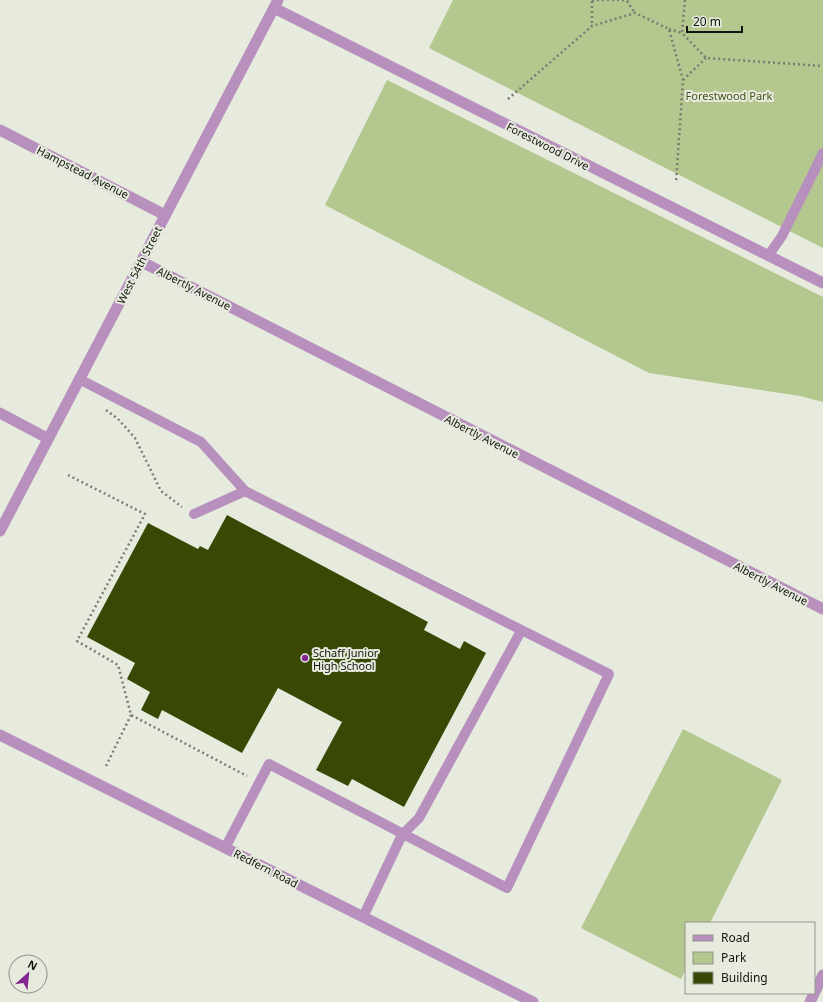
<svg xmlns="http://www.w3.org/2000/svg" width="823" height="1002" viewBox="0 0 823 1002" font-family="'Noto Sans',sans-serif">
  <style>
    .green { fill: #b4c78e }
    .building { fill: #394905 }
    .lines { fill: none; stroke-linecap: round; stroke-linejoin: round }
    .path { stroke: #797c73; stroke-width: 2.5; stroke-dasharray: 2 3; stroke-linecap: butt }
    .service { stroke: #b790bd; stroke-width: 10 }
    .minor { stroke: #b790bd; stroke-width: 11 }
    .tertiary { stroke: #b790bd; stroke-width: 11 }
    .poi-dot { fill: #842792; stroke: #e6ebde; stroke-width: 1.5 }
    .labels { text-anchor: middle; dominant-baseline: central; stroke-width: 4; stroke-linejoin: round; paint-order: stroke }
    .park-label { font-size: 11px; fill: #445419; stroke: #e6ebde }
    .street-label { font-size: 11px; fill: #12140f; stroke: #e6ebde }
    .poi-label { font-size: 11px; fill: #12140f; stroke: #e6ebde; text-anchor: start }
  </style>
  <rect width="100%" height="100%" fill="#e6ebde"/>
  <path class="green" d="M453,0H823V248L429,48Z
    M387,80L823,297V402L800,396L649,373L325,205Z
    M683,729L782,780L710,923H686V969L681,979L581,928Z"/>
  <path class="building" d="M227,515L428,622L424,630L460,649L464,641L486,653L404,807L352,779L348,786L316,770L342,722L278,688L242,753L162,710L158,719L141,710L150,692L127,679L135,663L87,637L148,523L198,549L200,546L208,550Z"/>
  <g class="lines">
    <path class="path" d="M592,0H628
      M685,0L682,33L706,58L823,66
      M592,1V26
      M627,1L635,13
      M669,29L682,33
      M683,80L706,58
      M508,99L592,26L635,13L669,29L683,80L676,183
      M106,410L118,419L135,438L161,491L182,507
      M68,475L145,514L77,641L118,665L131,715L247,776
      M106,766L131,715"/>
    <path class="service" d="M768,256L782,236L823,153
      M79,379L201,442L245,491L609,674L507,888L269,764L225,848
      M194,514L245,491
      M363,917L402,835L419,818L521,631"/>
    <path class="minor" d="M274,8L823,283
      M0,130L165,215
      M142,262L823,609
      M0,413L47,438
      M0,735L533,1002
      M810,1002L823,975"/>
    <path class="tertiary" d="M0,531L278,0"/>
  </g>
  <circle class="poi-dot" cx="305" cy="658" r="4"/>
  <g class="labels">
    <g class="park-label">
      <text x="729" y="95">Forestwood Park</text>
    </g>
    <g class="street-label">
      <text transform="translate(548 146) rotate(27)">Forestwood Drive</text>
      <text transform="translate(83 172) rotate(27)">Hampstead Avenue</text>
      <text transform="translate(139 265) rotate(-63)">West 54th Street</text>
      <text transform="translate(194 288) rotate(27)">Albertly Avenue</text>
      <text transform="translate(482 436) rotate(27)">Albertly Avenue</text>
      <text transform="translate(771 583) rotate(27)">Albertly Avenue</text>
      <text transform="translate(266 868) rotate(27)">Redfern Road</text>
    </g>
    <g class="poi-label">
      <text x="313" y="652">Schaff Junior<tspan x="313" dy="13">High School</tspan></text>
    </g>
  </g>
  <rect x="685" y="922" width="130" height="72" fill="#e6ebde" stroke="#91958b"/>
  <rect x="693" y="935" width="20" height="6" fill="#b790bd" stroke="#91958b"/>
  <text x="721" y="942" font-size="12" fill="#12140f">Road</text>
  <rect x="693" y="952" width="20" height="12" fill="#b4c78e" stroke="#91958b"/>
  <text x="721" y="962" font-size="12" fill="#12140f">Park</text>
  <rect x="693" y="972" width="20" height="12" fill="#394905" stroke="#91958b"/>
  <text x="721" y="982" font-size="12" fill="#12140f">Building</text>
  <g transform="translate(28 974) rotate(27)"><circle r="19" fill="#e6ebde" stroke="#91958b"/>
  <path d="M0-3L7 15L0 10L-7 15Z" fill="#842792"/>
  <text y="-6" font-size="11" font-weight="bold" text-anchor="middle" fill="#12140f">N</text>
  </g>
  <path d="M687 26v6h55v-6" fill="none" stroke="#12140f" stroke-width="2"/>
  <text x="693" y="26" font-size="12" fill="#12140f" stroke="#e6ebde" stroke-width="3" paint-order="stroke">20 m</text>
</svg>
